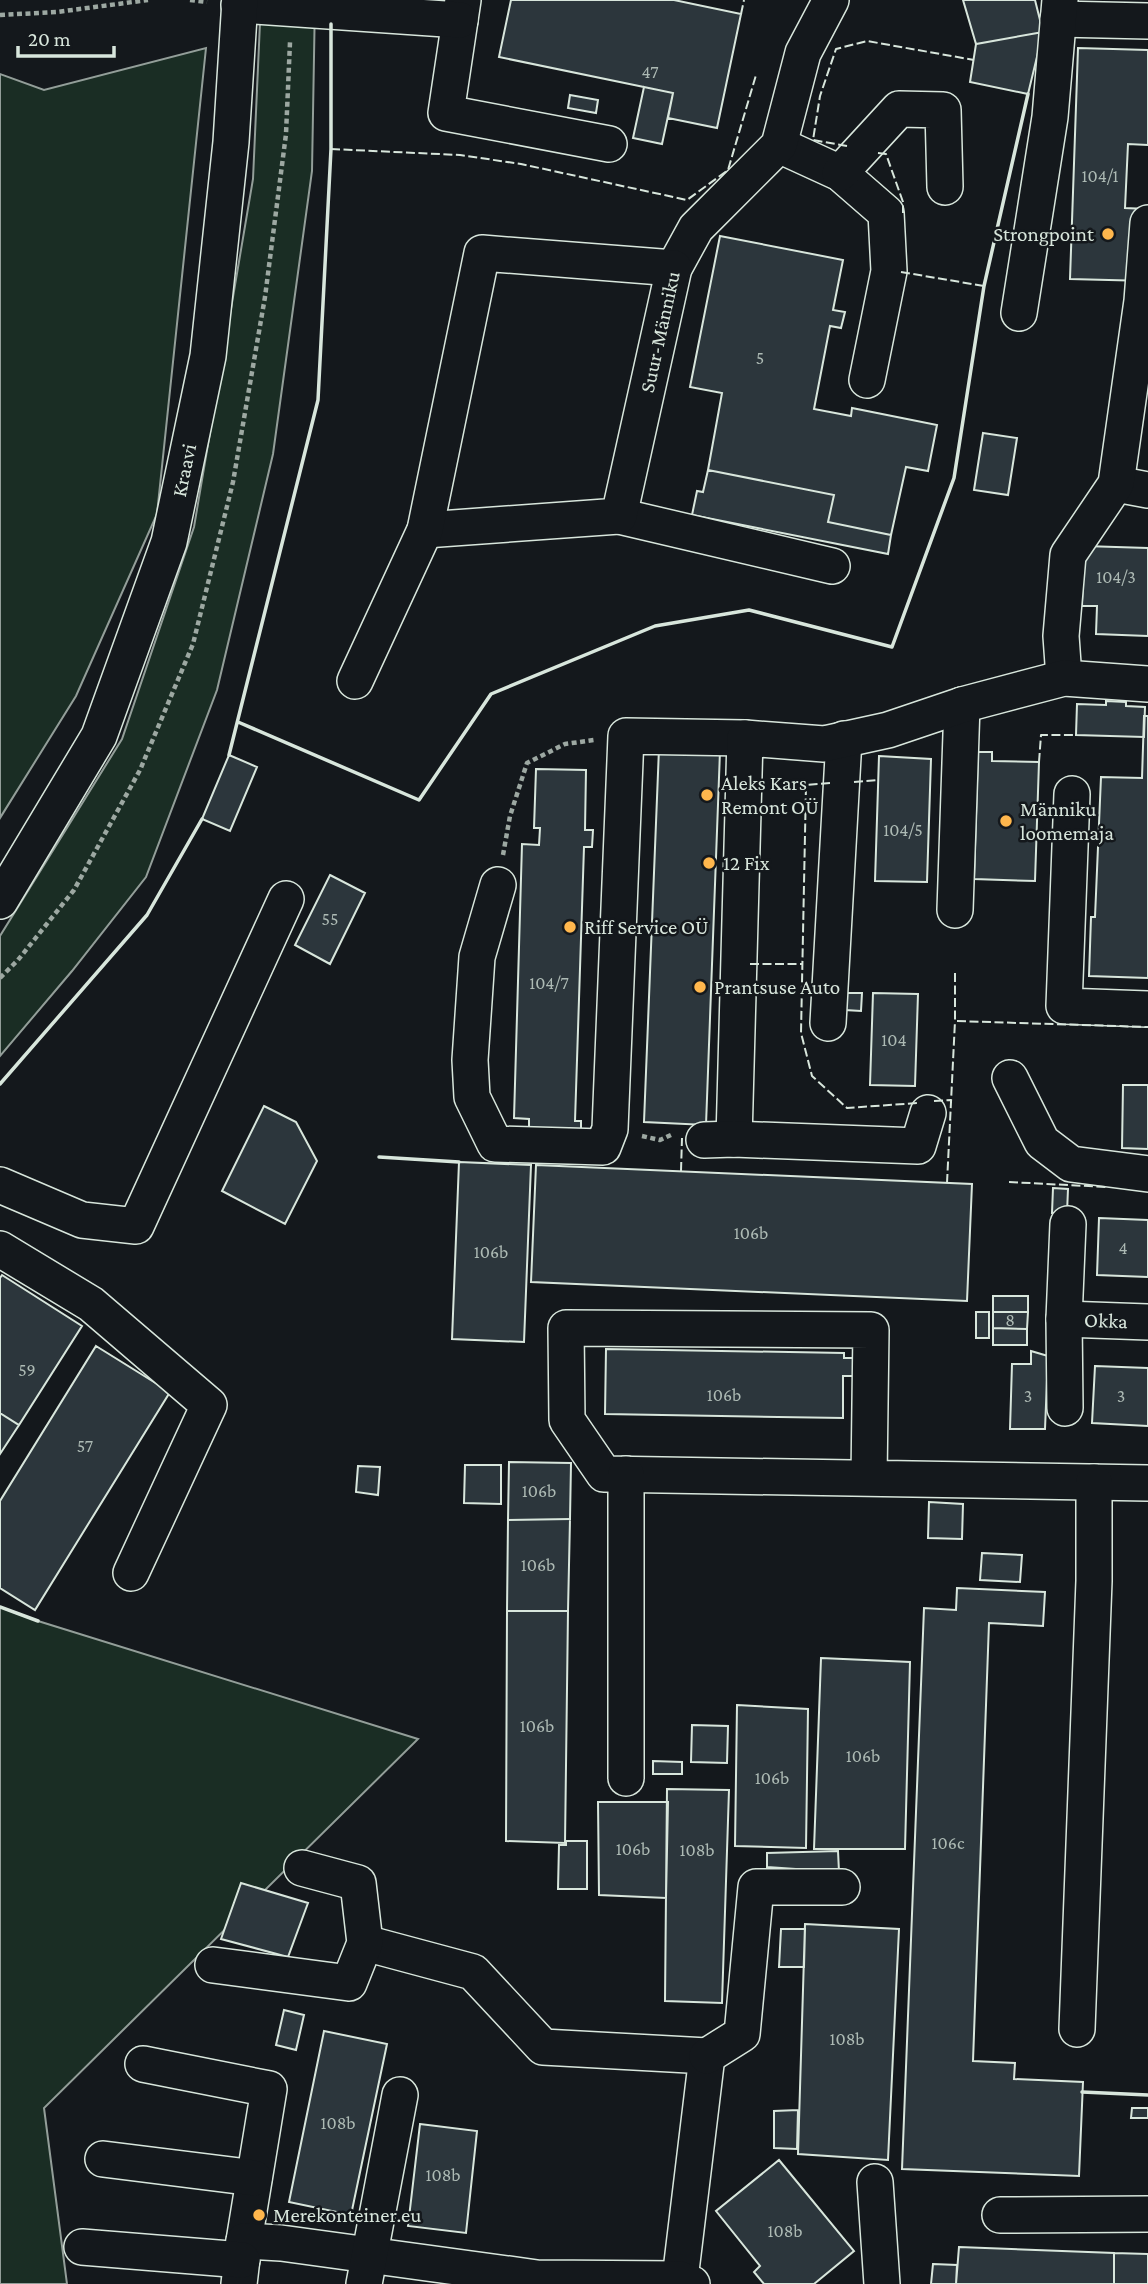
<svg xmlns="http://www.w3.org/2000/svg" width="1148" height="2284" viewBox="0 0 1148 2284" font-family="'Crimson Pro',serif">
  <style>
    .green { fill: #1a2d24; stroke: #939e99; stroke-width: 2 }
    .building { fill: #2c363c; stroke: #d8e6dc; stroke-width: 2 }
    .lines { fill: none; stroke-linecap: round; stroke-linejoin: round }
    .minor-casing { stroke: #d8e6dc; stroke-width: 38 }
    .path { stroke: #9da8a2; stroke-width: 4.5; stroke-dasharray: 5 3.5; stroke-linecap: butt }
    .minor { stroke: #14181c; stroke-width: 35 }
    .fence { stroke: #d8e6dc; stroke-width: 2; stroke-dasharray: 9 3.5; stroke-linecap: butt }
    .wall { stroke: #d8e6dc; stroke-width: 3.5 }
    .poi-dot { fill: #ffb74d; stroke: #14181c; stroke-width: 2.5 }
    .labels { text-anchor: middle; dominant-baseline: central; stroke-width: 5; stroke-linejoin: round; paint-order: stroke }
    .number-label { font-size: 18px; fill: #adbab4 }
    .poi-label { font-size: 21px; fill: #d8e6dc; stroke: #14181c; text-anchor: start }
    .street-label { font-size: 21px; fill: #d8e6dc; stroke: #14181c }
  </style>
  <rect width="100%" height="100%" fill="#14181c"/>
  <path class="green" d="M261,0H315L312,171L273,454L217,690L146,877L72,971L0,1056V936L122,739L194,527L253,179Z
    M206,48L157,514L76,696L0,818V74L44,90Z
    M0,1607L38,1621L418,1739L44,2108L67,2284H0Z"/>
  <path class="building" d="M511,0H674L741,14L717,128L668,118L673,93L499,57Z
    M963,0H1035L1043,32L976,44Z
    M1043,32L1028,94L970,82L976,44Z
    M1078,48L1148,50V145L1128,144L1125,208L1148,209V281L1070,279Z
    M644,87L673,93L662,144L633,138Z
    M570,95L598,100L596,113L568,108Z
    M720,236L843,260L833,310L845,312L841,328L830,326L814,409L851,416L852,408L937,425L928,471L906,467L891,535L828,522L834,495L708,470L722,393L690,387Z
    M983,433L1017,438L1008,495L974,490Z
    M708,470L834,495L828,522L891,535L888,554L692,515L697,491L703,492Z
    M1084,546L1148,548V636L1096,634L1097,606H1082Z
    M1106,701L1126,702V706L1145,707L1144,737L1076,735L1077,704L1106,705Z
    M1144,716H1148V978L1089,976L1091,917H1095L1101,777L1142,778Z
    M659,748L720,751L706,1125L644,1122Z
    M978,752H992V761L1039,762L1035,881L974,879Z
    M229,755L257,767L230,831L202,819Z
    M879,756L931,759L927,882L875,881Z
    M536,769L586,770L585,830H593L592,847H584L575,1121H581V1138L529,1136V1119L514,1118L522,844L539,845L540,828H534Z
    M330,875L365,893L330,964L295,945Z
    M846,993H862L861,1011L845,1010Z
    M873,993L918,994L915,1086L870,1085Z
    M1123,1085H1148V1149L1122,1148Z
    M264,1106L296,1122L317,1161L285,1224L222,1191Z
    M459,1162L531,1165L524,1342L452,1339Z
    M536,1165L972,1184L967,1301L531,1282Z
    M1053,1188L1068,1189L1067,1213H1052Z
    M1099,1218L1148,1220V1277L1097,1275Z
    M2,1275L82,1326L19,1425L0,1413V1278Z
    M993,1296H1028V1312H993Z
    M976,1312H989V1338H976Z
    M993,1312H1028L1027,1329L993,1328Z
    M993,1328L1027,1329V1345H993Z
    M96,1346L170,1392L35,1610L0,1588V1501Z
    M606,1349L844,1353V1358H855L854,1376H843V1418L605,1414Z
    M1031,1351L1048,1356L1045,1429H1010L1012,1364H1031Z
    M1095,1366L1148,1368V1426L1092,1423Z
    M0,1413L19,1425L0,1454Z
    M509,1462L571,1463L570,1519L508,1520Z
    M465,1465H501V1504L464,1503Z
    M358,1466L380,1467L378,1495L356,1492Z
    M929,1502L963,1504L962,1539L928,1538Z
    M570,1519L568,1611H507L508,1520Z
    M982,1553L1022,1555L1020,1582L980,1580Z
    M957,1588L1045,1592L1043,1626L989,1623L973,2061L1015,2063L1014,2079L1083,2082L1079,2176L902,2169L924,1608L956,1610Z
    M507,1611H568L565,1843L506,1841Z
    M821,1658L910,1662L905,1849H814Z
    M737,1705L808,1709L806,1848L735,1846Z
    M692,1725L728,1726L727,1763L691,1762Z
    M653,1761L682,1762V1774H653Z
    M667,1789L729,1790L722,2003L665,2001Z
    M598,1802H668L666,1898L599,1895Z
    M566,1841H587V1889H558L559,1845H566Z
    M838,1851L839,1872L767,1867V1853Z
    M241,1883L308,1903L288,1957L221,1939Z
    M805,1924L899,1929L888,2160L798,2154Z
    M781,1929H805L804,1967H779Z
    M284,2010L304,2015L296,2050L276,2045Z
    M324,2031L387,2044L351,2215L289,2202Z
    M1132,2108H1148V2118H1131Z
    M798,2110L797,2149L774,2148V2111Z
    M420,2124L477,2131L466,2233L408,2226Z
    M779,2160L854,2251L814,2284H764L754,2272L760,2266L716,2211Z
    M959,2247L1114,2253V2284H956Z
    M1114,2253L1148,2254V2284H1114Z
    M933,2264L957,2265L956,2284H931Z"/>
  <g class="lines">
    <g class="minor-casing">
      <g id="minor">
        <path d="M463,0L446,113L609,144"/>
        <path d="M239,5L460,20"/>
        <path d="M1058,19L1148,21"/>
        <path d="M779,145L840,173L886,213L889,271L867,380"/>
        <path d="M840,173L899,109L943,110L945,187"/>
        <path d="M1019,313L1050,117L1060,0"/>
        <path d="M1116,484L1148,490"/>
        <path d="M619,516L832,566"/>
        <path id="s1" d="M425,530L619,516L674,268L696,228L779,145L803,53L831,0"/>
        <path d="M1064,678L1061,636L1068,555L1116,484L1142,301L1148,223"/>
        <path d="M355,681L425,530L482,253L674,268"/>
        <path d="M1072,794L1064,1006L1148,1009"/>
        <path d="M498,885L477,957L470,1060L472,1097L495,1144L603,1147L610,1129L626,736L745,738"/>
        <path id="s2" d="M0,901L99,736L169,542L208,356L231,142L240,0"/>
        <path d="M955,910L962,705"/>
        <path d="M828,1023L844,739"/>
        <path d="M1010,1078L1042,1142L1071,1164L1148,1174"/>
        <path d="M734,1139L745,738L824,744L888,730L962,705L1064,678L1148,684"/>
        <path d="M704,1140L734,1139L918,1146L928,1113"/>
        <path d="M0,1185L82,1220L136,1226L286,899"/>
        <path d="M0,1249L91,1304L209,1405L131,1573"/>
        <path id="s3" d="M1064,1319L1148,1322"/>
        <path d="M1065,1408L1064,1319L1068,1224"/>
        <path d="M869,1478L871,1330L566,1328L567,1420L604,1474L1148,1483"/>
        <path d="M626,1778V1474"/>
        <path d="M365,1943L473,1972L543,2047L707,2056L680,2279"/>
        <path d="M213,1965L349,1983L365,1943L358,1883L302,1868"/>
        <path d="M1077,2029L1094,1581V1482"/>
        <path d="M707,2056L742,2034L756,1887H842"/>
        <path d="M143,2064L269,2089L244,2241L239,2284"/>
        <path d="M103,2159L254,2178"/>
        <path d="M875,2182L882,2284"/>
        <path d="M1000,2215L1148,2214"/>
        <path d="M244,2241L281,2243L537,2278L680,2279L692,2284"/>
        <path d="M82,2247L242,2260"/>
        <path d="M364,2284L400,2095"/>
      </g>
    </g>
    <path class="path" d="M190,0L207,2
      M0,15L57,12L148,0
      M503,855L510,816L527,763L565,744L594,740
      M0,978L18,960L74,890L140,770L193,644L233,482L265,297L286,134L290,42
      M642,1136L660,1140L673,1134"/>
    <use href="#minor" class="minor"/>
    <path class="fence" d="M741,14L744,0
      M847,146L813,140L820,96L836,49L867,41L974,60
      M331,149L460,155L521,164L687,200L728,170L756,75
      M878,153L886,154L903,202V213
      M901,272L984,286
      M1039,762L1041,735H1076
      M854,782L878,780
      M830,783L806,785L801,1033L812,1076L847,1108L917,1103
      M750,964H802
      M955,973V1021L1148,1027
      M934,1101L951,1100
      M681,1171L682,1138
      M1009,1182L1106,1187
      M947,1183L955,1021"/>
    <path class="wall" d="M238,722L419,800L491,694L655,626L749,610L892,647L954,478L984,286L1028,94
      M229,755L318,400L331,149V24
      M0,1084L147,915L202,819
      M379,1157L459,1162
      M0,1607L38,1621
      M1082,2092L1148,2095"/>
  </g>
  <g class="poi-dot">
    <circle cx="1108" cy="234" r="7"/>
    <circle cx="707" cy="795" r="7"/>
    <circle cx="1006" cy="821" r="7"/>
    <circle cx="709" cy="863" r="7"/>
    <circle cx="570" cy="927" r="7"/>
    <circle cx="700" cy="987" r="7"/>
    <circle cx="259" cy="2215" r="7"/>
  </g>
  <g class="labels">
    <g class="number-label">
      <text x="650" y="72">47</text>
      <text x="1100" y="176">104/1</text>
      <text x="760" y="358">5</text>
      <text x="1116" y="577">104/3</text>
      <text x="903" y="830">104/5</text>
      <text x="330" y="919">55</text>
      <text x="549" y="983">104/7</text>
      <text x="894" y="1040">104</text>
      <text x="751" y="1233">106b</text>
      <text x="1123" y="1248">4</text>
      <text x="491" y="1252">106b</text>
      <text x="1010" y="1320">8</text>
      <text x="27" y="1370">59</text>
      <text x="724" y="1395">106b</text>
      <text x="1028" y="1396">3</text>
      <text x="1121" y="1396">3</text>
      <text x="85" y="1446">57</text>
      <text x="539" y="1491">106b</text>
      <text x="538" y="1565">106b</text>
      <text x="537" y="1726">106b</text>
      <text x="863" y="1756">106b</text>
      <text x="772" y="1778">106b</text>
      <text x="948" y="1843">106c</text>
      <text x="633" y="1849">106b</text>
      <text x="697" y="1850">108b</text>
      <text x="847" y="2039">108b</text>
      <text x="338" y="2123">108b</text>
      <text x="443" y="2175">108b</text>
      <text x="785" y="2231">108b</text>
    </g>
    <g class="poi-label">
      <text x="1094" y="234" text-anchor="end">Strongpoint</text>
      <text x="721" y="783">Aleks Kars<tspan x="721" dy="24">Remont OÜ</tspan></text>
      <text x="1020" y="809">Männiku<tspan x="1020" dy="24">loomemaja</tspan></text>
      <text x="723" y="863">12 Fix</text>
      <text x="584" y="927">Riff Service OÜ</text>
      <text x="714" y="987">Prantsuse Auto</text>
      <text x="273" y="2215">Merekonteiner.eu</text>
    </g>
    <g class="street-label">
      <text stroke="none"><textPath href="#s1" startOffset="383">Suur-Männiku</textPath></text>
      <text stroke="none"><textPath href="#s2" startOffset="472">Kraavi</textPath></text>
      <text stroke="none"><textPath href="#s3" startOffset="42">Okka</textPath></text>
    </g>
  </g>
  <path d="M18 46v10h96v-10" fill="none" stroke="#d8e6dc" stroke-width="3.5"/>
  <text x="28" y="46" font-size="21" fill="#d8e6dc" stroke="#14181c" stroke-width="5" paint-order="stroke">20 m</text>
</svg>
